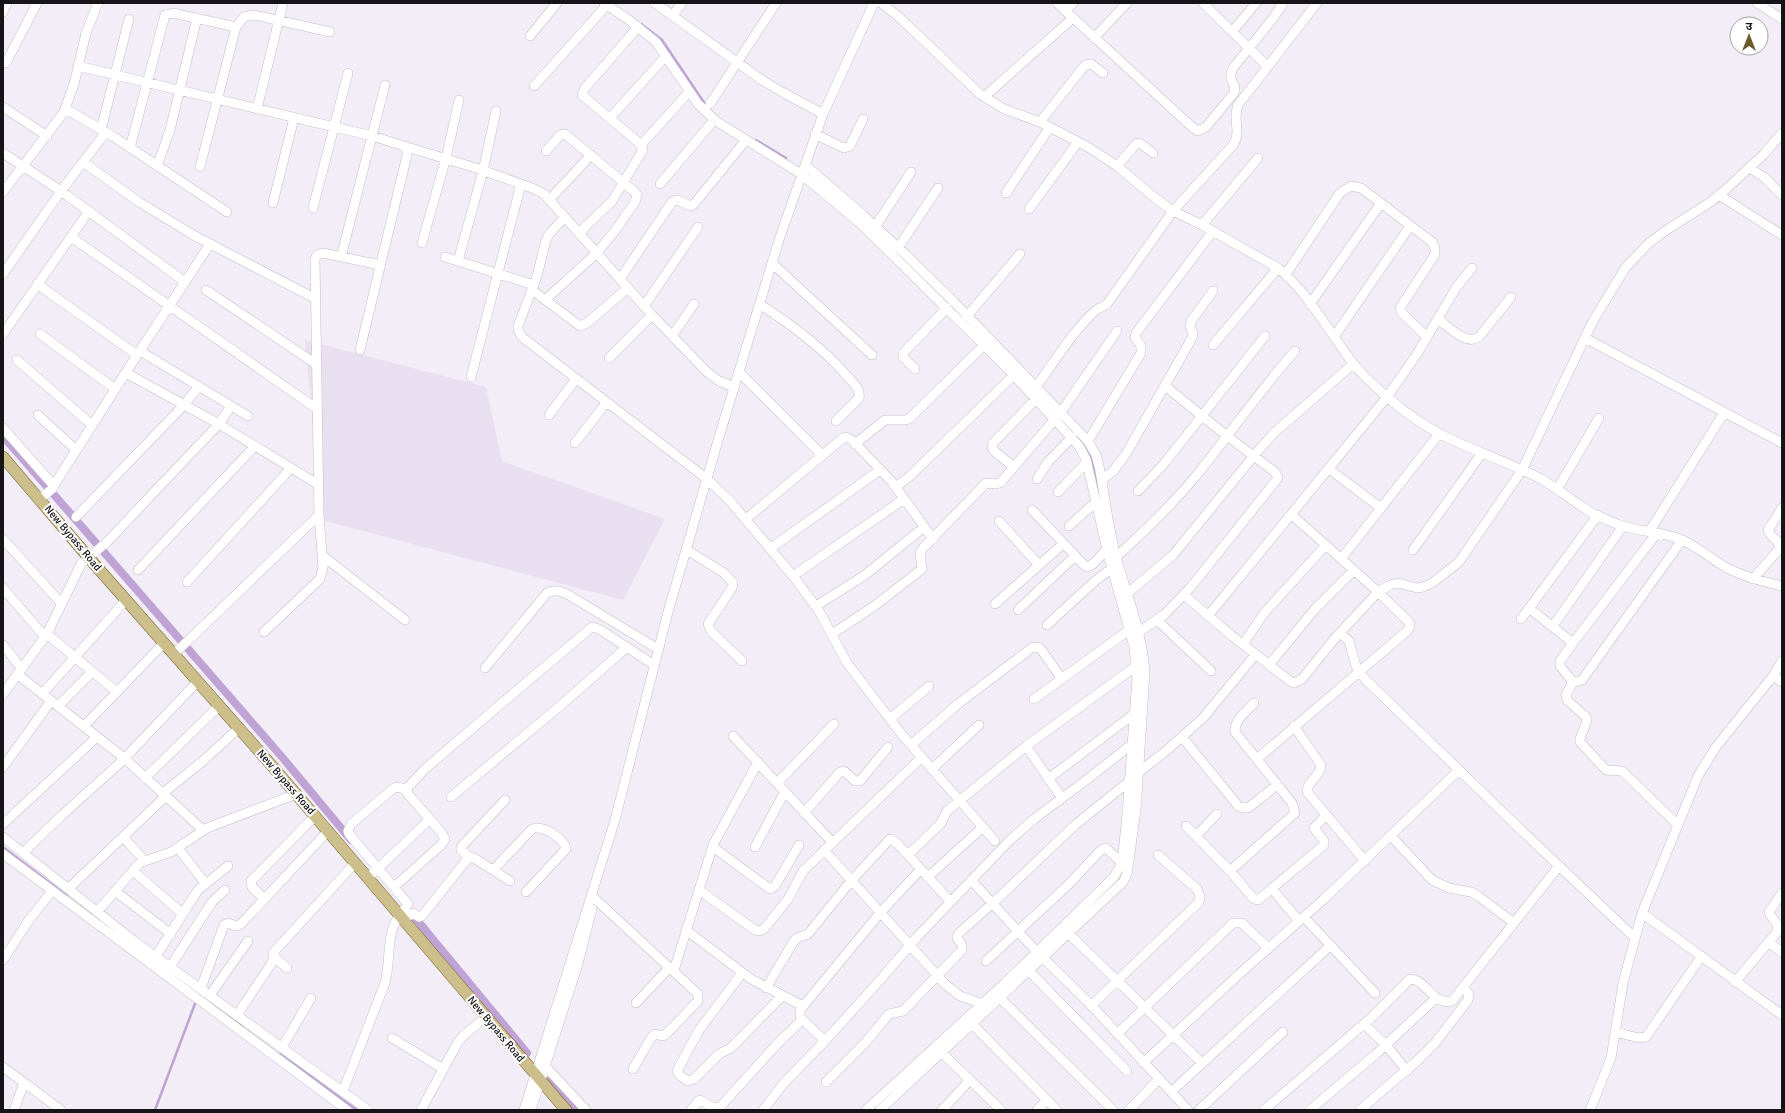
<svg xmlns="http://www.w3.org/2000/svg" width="1785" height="1113" viewBox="0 0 1785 1113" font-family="Signika,'Noto Sans Devanagari',sans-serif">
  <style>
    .built { fill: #e8dff0 }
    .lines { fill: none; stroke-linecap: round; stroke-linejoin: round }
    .stream { stroke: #bfa3d4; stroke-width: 2.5 }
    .canal { stroke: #bfa3d4; stroke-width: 8 }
    .minor-casing { stroke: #c4bec8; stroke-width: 10 }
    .major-casing { stroke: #776731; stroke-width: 12 }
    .minor { stroke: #fff; stroke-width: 9 }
    .major { stroke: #cdbf8c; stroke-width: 11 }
    .labels { text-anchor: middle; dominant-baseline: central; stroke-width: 4; stroke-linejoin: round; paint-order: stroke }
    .street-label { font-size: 11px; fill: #161417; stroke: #fff }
  </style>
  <rect width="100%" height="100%" fill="#f3edf7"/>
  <path class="built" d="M305,340L486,387L502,461L665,519L623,600L322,520Z"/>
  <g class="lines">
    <path class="stream" d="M641,24L662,40L707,107
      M756,140L786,158
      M902,259L921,276
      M928,283L949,304
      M1065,424L1075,435
      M1083,445C1093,456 1094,471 1097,485
      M3,847L67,896
      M182,982L193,989
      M210,1001L242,1026
      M280,1054L357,1110
      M155,1110L196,1001"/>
    <path class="canal" d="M3,436L282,757L351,840
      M412,914L527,1053
      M551,1079L578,1110"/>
    <g class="minor-casing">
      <path id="minor" d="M604,3L629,20L656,42L698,104L716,121L801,174L862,225L1008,369L1079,446L1086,459L1108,554L1134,647L1136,666L1137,678L1127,815L1122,863L1114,877L1005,983L866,1110
        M655,3L762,80L782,92L823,114
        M881,3L899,17L980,94L1004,109L1040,122L1088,147L1117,166L1155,198L1173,211L1202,225L1278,268C1306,290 1330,333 1352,362C1362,375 1375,386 1387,397C1408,415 1433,432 1459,443C1486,455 1514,465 1541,479C1555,487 1568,497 1581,506C1592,514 1605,519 1617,524C1637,532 1660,531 1680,539C1697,546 1711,559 1727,568C1745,577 1763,582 1782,586
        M1057,3L1192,127L1198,131L1206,127L1234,93L1235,87C1231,79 1229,76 1233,68L1274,17L1283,3
        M1203,3L1267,66
        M1757,3L1782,19
        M1065,11L1073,3
        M3,12L7,3
        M673,15L682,3
        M1232,32L1256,3
        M530,36L557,3
        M1094,38L1127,3
        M6,63L37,3
        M78,66L372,136L404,146L407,150V155L360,350
        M534,86L607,5
        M984,97L1073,18
        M710,104L776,3
        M3,107L47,136
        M66,109L114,137L227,212
        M257,109L283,3
        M610,118L666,56
        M1040,122L1085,65L1091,64L1103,73
        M101,130L129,19
        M815,134L844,148L850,146L863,119
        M641,145L689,92
        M404,146L476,168L532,188L544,194L652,315L707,372L719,381L734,387
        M130,148L165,15L173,13L236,27
        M3,153L61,191L185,282
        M83,162L139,202L195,236L316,299
        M805,165L862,214L906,255L954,302L1088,441L1096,455L1099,466C1105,496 1108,527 1116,557C1127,595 1142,632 1145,673L1136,810L1127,874L1123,882L880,1110
        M157,166L170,130L197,18
        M1117,166L1137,143L1141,144L1153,153
        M200,167L236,27L244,17L254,15L330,32
        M1749,168L1764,177L1782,195
        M660,184L714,120
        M3,192L64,112L74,84L86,33L98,3
        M1006,193L1050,127
        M1719,195L1782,235
        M550,199L591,155
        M273,203L294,118
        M313,208L348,73
        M1029,209L1078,142
        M565,217L550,233L546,240L537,276L518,326V330L522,337L707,479L730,501L793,576L819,611L847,663L903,736L995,841
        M1202,225L1258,158
        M875,227L911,172
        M579,233L612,201L643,150L639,143L582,95L585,88L638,27
        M71,237L317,409
        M422,243L446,158L459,100
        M898,248L938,188
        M341,257L385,85
        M445,257L534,285
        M458,261L483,171L496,111
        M773,264L872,355
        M3,274L61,191L106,132
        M1286,274L1340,193L1351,186L1361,188L1432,242C1435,247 1436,250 1434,256L1400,308L1402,313L1427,337
        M620,279L672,202L677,200L691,206L694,204L746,140
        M37,284L137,355
        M206,290L316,364
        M532,290L580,326L587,323L628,288
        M545,300L597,253L617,228L635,202L637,195L635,192L565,134L560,135L546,151
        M1310,304L1381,203
        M761,305C793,326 823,348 848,377C853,383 861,389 859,398L836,421
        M644,306L698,227
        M967,316L1020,254
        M1438,319C1449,327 1466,346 1479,337L1511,297
        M3,334L89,211
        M40,334L115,389
        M672,336L694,304
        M1334,337L1410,226
        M1585,338L1782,443
        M1213,345L1278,268
        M140,351L248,416
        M609,358L652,315
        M17,360L92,425
        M915,369L903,357L904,352L947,308
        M739,372L822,455
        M126,373L219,424L319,485
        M471,377L521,184
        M1036,387C1054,362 1074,330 1096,310C1100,307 1104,307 1107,304L1173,211L1233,145C1242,132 1232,119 1238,105L1317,3
        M1061,412L1117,331
        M38,415L76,450
        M549,415L576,379
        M3,428L54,486
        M1088,441L1141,353V346L1135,337L1136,333L1213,231
        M575,443L606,403
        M855,444L885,420H906L910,418L984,345
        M1014,467L994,451L992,446L993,443L1036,399
        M1329,469L1381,508
        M1037,479L1048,462L1072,437
        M1102,480L1114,470L1126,454L1192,338L1193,333L1190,326L1191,321L1213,291
        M896,487L910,476L1014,375
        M1558,488L1599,418
        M1138,491L1163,465L1265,336
        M1058,492L1087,462
        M40,499L52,489L56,482L137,355L210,244
        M1032,510L1084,565L1087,567L1093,564L1107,549
        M76,517L185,404L199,386
        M746,519L843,438L846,437L852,440L892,482L933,539
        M999,521L1039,565
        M1069,526L1097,501
        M1649,532L1724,413
        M1657,533L1573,643L1560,661V666L1573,682L1566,695L1567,700L1586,717L1587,720L1580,739V742L1606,770L1622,771L1678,825
        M3,539L62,604
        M771,548L880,470
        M687,550L724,573L733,583L732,588L708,624L711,631L742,661
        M1413,550L1482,453
        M323,556L405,620
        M1116,557C1146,530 1175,502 1200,471C1232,431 1261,389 1295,351
        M1341,559L1439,434
        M138,570L255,446
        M793,576L904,499
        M1753,579L1780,548C1780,539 1770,538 1768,530L1782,508
        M187,582L291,468
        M3,588L45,637
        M1128,593L1173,555L1257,452L1275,432L1353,364
        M1184,595L1232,636L1290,681L1294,683L1302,679L1336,637L1378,592L1390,585L1398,583L1417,588L1423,587L1432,583L1459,562L1522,470L1593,321L1626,267L1649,243L1665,231L1709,203L1724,191L1763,155L1782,133
        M995,604L1063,544
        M816,606L865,575L924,527
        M1529,608L1573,643
        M1018,610L1075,556
        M1208,616L1387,397L1417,354L1456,288L1472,268
        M1521,619L1598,515
        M1157,620L1211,671
        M1047,625L1095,581L1112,568
        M1553,626L1623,526
        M264,632L320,579L323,567L319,515
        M1139,632L1165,614L1190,588L1278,478L1275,472L1227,436L1165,386
        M1340,633L1349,641L1356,666L1365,679L1519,828L1635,938
        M47,634L117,692
        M832,634L873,607L922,569L920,553L923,548L986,483L996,484L1001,482L1055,419
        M1243,644L1265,612L1326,545
        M3,645L22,669
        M174,654L319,515L315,259L317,255L323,253L380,265
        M1269,665L1315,609L1354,570
        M485,668L547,593L552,591H559L567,594L658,649
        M17,674L124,758L203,830
        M1773,676L1782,682
        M1573,683L1582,680L1682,540
        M3,694L47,634L81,564L108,541L157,489L219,424L231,406
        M42,694L126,600
        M1034,699L1129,630
        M58,706L92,672
        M890,719L929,686
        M84,726L164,643
        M1294,726L1321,765C1321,777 1306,781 1307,792L1365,861
        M733,736L832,842
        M1182,737L1239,807L1248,808L1277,785
        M911,745L958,704L1033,647L1040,648L1062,679
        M1026,746L1062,798
        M1257,759L1407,631L1410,626L1409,622L1375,589L1292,515
        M3,767L51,701
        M932,769L979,725
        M1139,772L1167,750L1203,718L1256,654
        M145,778L219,706
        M1048,779L1134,714
        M777,783L834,724
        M162,794L204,760L239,728
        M451,797L560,706L627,647
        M804,813L840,772L844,771L855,781H860L888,747
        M3,824L97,737
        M1186,826L1230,871L1253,898L1258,900L1324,845V841L1314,828L1326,815
        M1197,835L1217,814
        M1391,836L1432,880L1449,888L1471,892L1478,896L1514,923
        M3,837L134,941L368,1110
        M713,847L770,889L775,886L799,845
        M755,847L785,791
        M178,848L205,883
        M824,850L945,984L960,996L980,1003L984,1007
        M23,853L61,816L120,763L198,681
        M3,854L347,1110
        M908,855L941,823L947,811L1026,746L1136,666
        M469,857L461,850V847L505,800
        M142,862L171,852L207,828L296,794
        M493,870L532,829C543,824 564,839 566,849L526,892
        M133,871L183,914
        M1230,871L1295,813L1292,803L1235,732C1234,720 1247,711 1254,703
        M928,877L983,827
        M368,878L430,819
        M971,880L1037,952L1093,1007L1188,1110
        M394,887L441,845L445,839L441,832L408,794L407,789L408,787L426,768L508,698L592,627L599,629L654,665
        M68,889L165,797
        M1272,889L1299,921
        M699,890L755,930L759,931L764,929L788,899L803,871L922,757
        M115,891L171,934
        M593,897L698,994V1001L665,1035L662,1036L655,1034L651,1038L633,1069
        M264,899L252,887L251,881L315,816
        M97,912L143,859L123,837
        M1642,913L1782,1015
        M1304,917L1375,993
        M404,920L413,913L419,917L422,916L469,857L474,858L510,881
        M686,930L751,979L803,1006
        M1068,933L1202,1063
        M1768,942L1782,952
        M156,956L198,890L228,866
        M3,960L29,920L52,891
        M986,961L1068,885L1101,850L1106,848L1122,863
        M170,967L212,902L225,890
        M287,968L273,956V953L355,863
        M674,970L713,845L758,762
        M1029,971L1127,1071
        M742,973L699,1030L677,1071L679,1075L688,1081L694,1079L719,1054L731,1048L782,996
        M1735,982L1777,932V924L1770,915L1769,912L1782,893
        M201,988L224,925L228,923L236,926L240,925L328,831
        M766,988L794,941L797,938L808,934L851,881L890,839L897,843L950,901
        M210,995L248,941
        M1000,998L1113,1110
        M636,1003L670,967
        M1091,1006L1199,902L1200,897L1197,889L1158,855
        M237,1015L275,958
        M972,1024L1057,1110
        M1364,1024L1386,1045L1407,1071
        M1615,1032L1639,1038L1646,1037L1701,957
        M1117,1034L1233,923H1242L1268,948
        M392,1038L443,1069
        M825,1041L800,1017V1010L880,913L921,869
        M282,1047L311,998
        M942,1053L1001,1110
        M1143,1063L1246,968L1323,900L1459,770
        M545,1066L586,1110
        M3,1067L61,1110
        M826,1082L864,1044L889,1014L903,1011L962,950V945L957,938L959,933L993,903L1075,825L1132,779
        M343,1091L385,983C390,965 387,945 393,928C396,918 403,912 408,904L349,834L348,831L351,824L394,788L400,787L407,791
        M1171,1092L1331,945
        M14,1110L24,1083
        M421,1110L458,1042L464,1035L486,1017
        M524,1110L615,820L668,612L719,437L779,240L823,114L874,3
        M531,1110L577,967L592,909
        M691,1110L698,1101L700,1100L714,1108L720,1107L779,1042L802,1020
        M763,1110L784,1083L825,1041L881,979L917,937L1010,840L1034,819L1089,778L1132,744
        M942,1110L970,1080
        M1037,1110L1047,1100
        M1129,1110L1159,1079
        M1199,1110L1283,1032
        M1264,1110L1372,1017L1410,979C1427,980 1433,1006 1452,1001L1559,866
        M1310,1110L1376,1054L1436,998
        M1360,1110L1418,1060L1435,1043L1468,1000L1469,994L1463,987
        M1590,1110L1611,1058L1623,983L1642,913L1689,798L1698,776L1716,747L1773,676L1782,661"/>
    </g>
    <g class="major-casing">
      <path id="major" d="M3,457L89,558L273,767L566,1110"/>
    </g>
    <use href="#minor" class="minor"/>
    <use href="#major" class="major"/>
  </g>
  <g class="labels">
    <g class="street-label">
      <text transform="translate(73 538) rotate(50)">New Bypass Road</text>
      <text transform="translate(286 782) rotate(49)">New Bypass Road</text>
      <text transform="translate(496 1029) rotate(50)">New Bypass Road</text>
    </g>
  </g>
  <rect width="1785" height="1113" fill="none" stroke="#161417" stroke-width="8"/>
  <g transform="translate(1749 36)"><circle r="19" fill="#ffffff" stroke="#a2a1a2"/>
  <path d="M0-3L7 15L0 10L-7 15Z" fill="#695b28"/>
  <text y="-6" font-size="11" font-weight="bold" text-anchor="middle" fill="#161417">उ</text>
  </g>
</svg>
